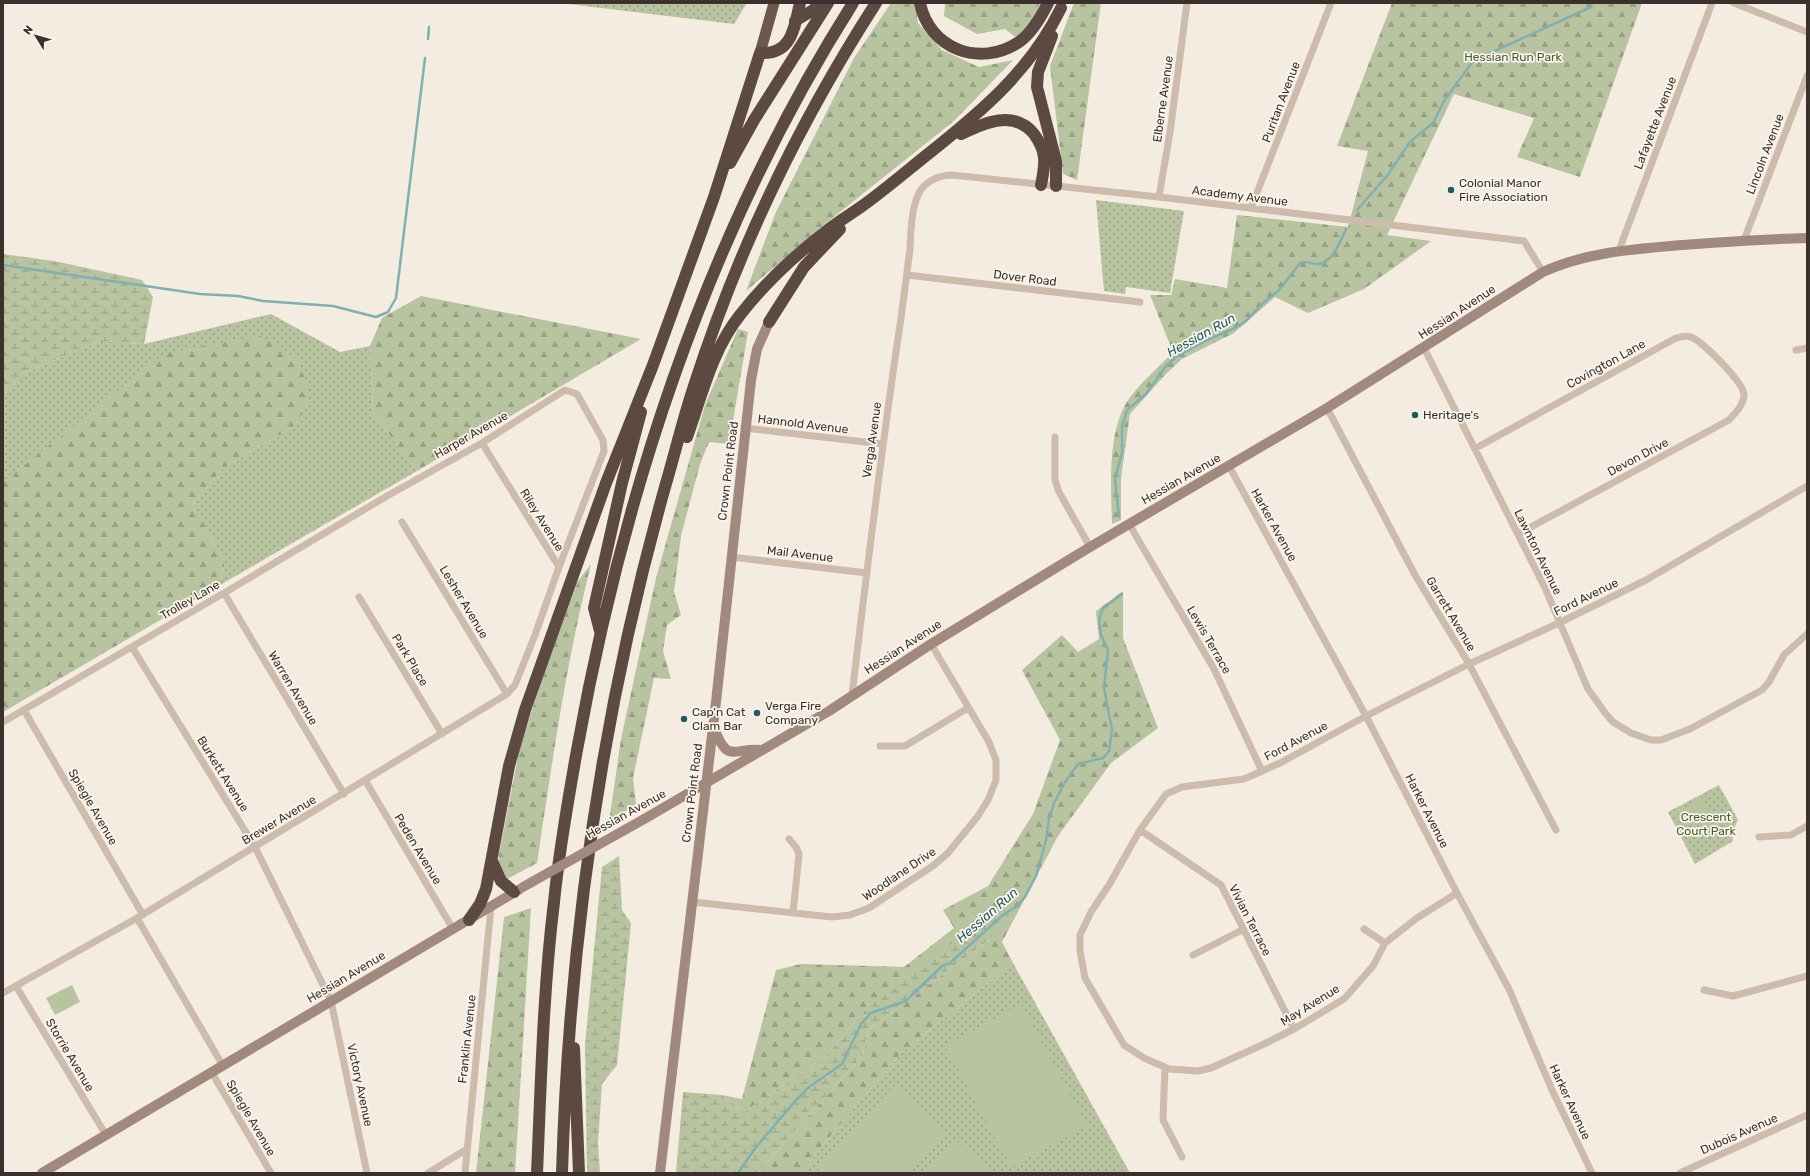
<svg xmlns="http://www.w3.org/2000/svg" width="1810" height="1176" viewBox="0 0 1810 1176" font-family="Rubik,sans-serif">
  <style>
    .green { fill: url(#green-dots) }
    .forest { fill: url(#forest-firs) }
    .wetland { fill: url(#wetland-marsh) }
    .pitch { fill: #b8c4a0 }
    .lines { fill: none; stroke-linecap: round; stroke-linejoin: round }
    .stream { stroke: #7fb0b2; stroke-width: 2.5 }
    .minor { stroke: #cdbbac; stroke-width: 7 }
    .secondary { stroke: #a18a7d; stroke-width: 10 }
    .trunk { stroke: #6c584f; stroke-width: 11 }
    .motorway { stroke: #5c4a42; stroke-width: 12 }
    .secondary-bridge { stroke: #a18a7d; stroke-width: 10 }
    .poi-dot { fill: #1f5a5e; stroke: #fbf5ee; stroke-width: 1.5 }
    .labels { text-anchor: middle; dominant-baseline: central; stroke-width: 3.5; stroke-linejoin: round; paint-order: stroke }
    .park-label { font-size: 12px; fill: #4a5a2e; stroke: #fbf5ee }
    .street-label { font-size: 12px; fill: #3b302b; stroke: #fbf5ee }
    .poi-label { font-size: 12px; fill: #3b302b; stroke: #fbf5ee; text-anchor: start }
    .water-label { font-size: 13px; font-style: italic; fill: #1f5a5e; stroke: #fbf5ee }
  </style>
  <defs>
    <pattern id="green-dots" width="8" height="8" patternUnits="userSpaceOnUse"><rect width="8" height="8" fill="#b8c4a0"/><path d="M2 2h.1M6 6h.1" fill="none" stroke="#97a083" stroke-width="1.8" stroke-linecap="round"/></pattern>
    <pattern id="forest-firs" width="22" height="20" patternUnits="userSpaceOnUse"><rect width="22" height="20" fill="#b8c4a0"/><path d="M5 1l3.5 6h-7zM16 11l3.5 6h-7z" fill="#97a083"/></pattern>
    <pattern id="wetland-marsh" width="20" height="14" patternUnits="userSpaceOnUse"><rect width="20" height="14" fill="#b8c4a0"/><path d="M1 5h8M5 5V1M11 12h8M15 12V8" fill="none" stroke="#97a083"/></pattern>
  </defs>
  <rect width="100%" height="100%" fill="#f4ebe1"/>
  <path class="green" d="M560,3H747L734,24Z
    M1096,200L1184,211L1170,293L1126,287L1125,294L1104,291Z
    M271,314L340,352L370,346L373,413L417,471L220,585L225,562L193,504L223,468L296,425L165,354L3,482V396L22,374L100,341L144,344Z
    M1719,785L1738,820L1732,833L1733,841L1695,864L1668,812Z
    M1013,963L1130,1173H804L816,1153L901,1053Z"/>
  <path class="forest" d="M891,3H915L918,23L942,50L979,67L1013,60L954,121L825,224L746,291L776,212L854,58Z
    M945,3H1040L1033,21L1018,39L1005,29L977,34L944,16Z
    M1074,3H1101L1077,180L1063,174L1050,66Z
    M1392,3H1642L1580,177L1517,157L1534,118L1454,94L1387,235L1431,241L1364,289L1308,313L1275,297L1234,333L1182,359L1166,374L1130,414L1121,478V520L1112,524C1111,488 1107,429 1129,399C1141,382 1159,367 1173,352L1150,295H1171L1175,279L1227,288L1237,215L1348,227L1368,151L1337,146Z
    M421,296L641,339L417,471L373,413L370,346L382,318Z
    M738,329L748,332L729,444L709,442L700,464L681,536L674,592L681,615L667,625L663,651L671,679L654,678L633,778L636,804L609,822L621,739L656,578L705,405Z
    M261,336L299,361L310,395L296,425L223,468L193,504L225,562L220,585L3,712V482L165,353Z
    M591,564C566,663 552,763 537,863L507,879L498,869L499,855L520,746L549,658L578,581Z
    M1123,591V638L1158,728L1111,763L1058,836L1002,942L1013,963L901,1053L816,1153L804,1173H759L760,1170L863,1055L867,1031L989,940L866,1009L826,1056L744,1112L722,1095L742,1099L776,970L801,964L904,967L954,928L943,910L988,886L1033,814L1060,740L1022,670L1062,635L1078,652L1099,639L1096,611Z
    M531,908L515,1173H476L504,917Z"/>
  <path class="wetland" d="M3,254L54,261L142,280L153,297L144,344L100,341L22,374L3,396Z
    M619,856L622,910L631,923L617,1065L602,1084L598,1143L600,1173H587L585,1045L602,867Z
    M1006,901L1013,912L989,940L867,1031L863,1055L760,1170L759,1173H676L683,1092L722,1095L744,1112L826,1056L866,1009Z"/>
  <path class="pitch" d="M1702,798L1711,814L1686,828L1677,812Z
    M72,985L80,1002L55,1015L46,998Z
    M1021,1004L1087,1126L1011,1167L945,1046Z
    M896,1084L946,1132L907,1173H822L817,1168Z
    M955,1139L991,1173H923Z"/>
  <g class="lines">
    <path class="stream" d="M428,39L429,27
      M1357,210L1387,176L1410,142L1433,123L1444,101L1473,61L1591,7L1592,3
      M3,265L200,294L238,296L263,301L333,306L376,317L388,312L396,298L425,58
      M1119,517L1115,479L1122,453V426L1127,410L1146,394L1166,366L1176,357L1207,340L1233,329L1246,321L1263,303L1279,290L1300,263C1306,260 1310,264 1316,264C1331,266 1341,240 1346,229
      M738,1173L756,1147L797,1099L809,1087L842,1064L861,1024L871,1013L906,1001L942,966L950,963L1004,914L1016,907L1025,897L1036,876L1046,840L1049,819L1054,803L1065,782L1078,764L1103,758L1109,751L1112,730L1104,688L1108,650L1101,635L1099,621L1102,610L1106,606L1122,594"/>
    <path class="minor" d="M1734,3L1807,32
      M1159,197L1170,132L1187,3
      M1251,208L1331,3
      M1744,240L1807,76
      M1619,250L1712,3
      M907,275L1140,302
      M1424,348L1545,588L1588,689L1606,714L1613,722L1631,733L1651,740H1661L1690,729L1762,690L1769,682L1784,655L1807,634
      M1796,350L1807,348
      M1327,408L1415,575L1469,664L1556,830
      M745,428L882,444
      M1055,437V480L1059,492L1090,547
      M1476,448L1676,338C1681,337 1686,335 1691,337C1703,342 1745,383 1744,396C1743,406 1735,413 1729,420L1518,534
      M1229,466L1366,716L1457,893L1509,989L1552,1090L1592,1173
      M402,522L507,694
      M1129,524L1214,669L1262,771
      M731,557L867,573
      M224,593L344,794
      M359,597L442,734
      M132,647L255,847L331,1001L367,1173
      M852,695C867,569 882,443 901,318C904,295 907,272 910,249C911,231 911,212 918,195C923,182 939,175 952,175L1159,197L1524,241L1543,272
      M24,710L143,915
      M3,722L224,593L387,496L482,443L565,390L577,394L603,440L604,451L559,567
      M880,746H905L968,708
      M365,780L453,929
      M1140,830L1221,885L1294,1029
      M1759,837L1791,835L1807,826
      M789,839L796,847L799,854L793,913
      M1457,893L1417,918L1385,943L1373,966L1344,999L1294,1029L1262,1045L1211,1068L1198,1071L1169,1069L1144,1058L1124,1045L1085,978L1080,951V935L1091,912L1109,885L1140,830L1166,794L1182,787L1244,779L1280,763L1366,716L1469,664L1559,623L1646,580L1807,486
      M693,902L832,917L850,915L869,908L934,865L948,853L978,816L988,800L996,780V760L989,742L931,644
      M137,918L223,1066
      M1364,929L1385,943
      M1193,955L1242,930
      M16,986L106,1135
      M1704,990L1733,996L1807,976
      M3,993L137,918L507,694L515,685L535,635L559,567L482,443
      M1165,1067L1163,1120L1182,1157
      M212,1073L271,1173
      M428,1173L467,1149
      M465,1173L491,907
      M1680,1173L1807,1115"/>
    <path class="secondary" d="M714,728C728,764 732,748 760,750
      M646,818L829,711L931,644L1090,547L1327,408L1543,272C1586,252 1635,249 1682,245C1724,242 1765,239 1807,238
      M42,1173L520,889
      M660,1173L716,702L751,380L757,349L769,322"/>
    <path class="trunk" d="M760,53L774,3"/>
    <path class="motorway" d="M920,3C929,49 980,68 1019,42C1032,33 1041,17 1048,3
      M795,21L813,10L821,3
      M1052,36L1038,72L1037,87L1056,161V186
      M961,134C984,123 1014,109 1034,134C1039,141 1043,148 1044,157C1045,166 1043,175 1041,185
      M730,163L754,120L828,3
      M769,322L804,267L840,229
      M687,437C702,395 712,350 740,315C765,283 796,254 829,229C842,219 856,211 869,201C889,186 908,170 928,154C981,112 1031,70 1061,8
      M600,631L594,608L622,483L641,412
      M492,861L501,881L514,892
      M469,920L480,904L486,889L509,766L525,710L606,483L653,365L714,197L760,53C792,55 794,28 800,3
      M574,1048L579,1173
      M537,1173C541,1083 543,992 554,902C559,851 568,800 577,750C624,488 710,229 853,3
      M562,1173C569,940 602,711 665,487C675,453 683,419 694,386C737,252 800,121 876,3"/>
    <path class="secondary-bridge" d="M523,887L646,818"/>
  </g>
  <g class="poi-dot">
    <circle cx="1451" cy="190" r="4"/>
    <circle cx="1415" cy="415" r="4"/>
    <circle cx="757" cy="713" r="4"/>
    <circle cx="684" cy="719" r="4"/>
  </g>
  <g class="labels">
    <g class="park-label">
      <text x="1513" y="57">Hessian Run Park</text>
      <text x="1706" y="817">Crescent<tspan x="1706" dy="14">Court Park</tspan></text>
    </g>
    <g class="street-label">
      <text transform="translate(1163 99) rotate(-82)">Elberne Avenue</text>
      <text transform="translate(1281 102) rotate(-69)">Puritan Avenue</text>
      <text transform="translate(1655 123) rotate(-69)">Lafayette Avenue</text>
      <text transform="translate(1765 154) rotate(-69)">Lincoln Avenue</text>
      <text transform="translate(1240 196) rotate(7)">Academy Avenue</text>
      <text transform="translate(1025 278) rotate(7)">Dover Road</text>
      <text transform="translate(1457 312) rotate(-33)">Hessian Avenue</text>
      <text transform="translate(1606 364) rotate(-29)">Covington Lane</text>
      <text transform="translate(803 424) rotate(7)">Hannold Avenue</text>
      <text transform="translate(471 435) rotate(-30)">Harper Avenue</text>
      <text transform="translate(872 440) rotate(-82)">Verga Avenue</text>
      <text transform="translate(1638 457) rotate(-28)">Devon Drive</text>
      <text transform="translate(728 471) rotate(-83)">Crown Point Road</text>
      <text transform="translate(1181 479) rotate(-30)">Hessian Avenue</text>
      <text transform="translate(542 520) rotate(58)">Riley Avenue</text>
      <text transform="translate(1274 525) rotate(61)">Harker Avenue</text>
      <text transform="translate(1538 552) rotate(64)">Lawnton Avenue</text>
      <text transform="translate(800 554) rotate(7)">Mail Avenue</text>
      <text transform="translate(1586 597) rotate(-26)">Ford Avenue</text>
      <text transform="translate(190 600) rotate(-30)">Trolley Lane</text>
      <text transform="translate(464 602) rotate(59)">Lesher Avenue</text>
      <text transform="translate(1451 614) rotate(59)">Garrett Avenue</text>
      <text transform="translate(1209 640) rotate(60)">Lewis Terrace</text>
      <text transform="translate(903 647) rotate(-33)">Hessian Avenue</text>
      <text transform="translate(410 660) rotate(59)">Park Place</text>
      <text transform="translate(293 688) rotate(59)">Warren Avenue</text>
      <text transform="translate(1296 741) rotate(-28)">Ford Avenue</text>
      <text transform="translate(223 774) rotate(58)">Burkett Avenue</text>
      <text transform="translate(692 793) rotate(-83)">Crown Point Road</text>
      <text transform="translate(93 807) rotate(60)">Spiegle Avenue</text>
      <text transform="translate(1427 811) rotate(63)">Harker Avenue</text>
      <text transform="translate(626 814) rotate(-29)">Hessian Avenue</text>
      <text transform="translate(279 820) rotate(-31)">Brewer Avenue</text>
      <text transform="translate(418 849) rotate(59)">Peden Avenue</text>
      <text transform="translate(899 874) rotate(-34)">Woodlane Drive</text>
      <text transform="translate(1250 920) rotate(63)">Vivian Terrace</text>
      <text transform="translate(346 977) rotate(-31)">Hessian Avenue</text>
      <text transform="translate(1310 1005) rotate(-32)">May Avenue</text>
      <text transform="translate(467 1039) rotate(-84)">Franklin Avenue</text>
      <text transform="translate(70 1055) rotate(59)">Storrie Avenue</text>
      <text transform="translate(360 1085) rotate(78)">Victory Avenue</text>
      <text transform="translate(1570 1102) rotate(65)">Harker Avenue</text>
      <text transform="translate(251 1118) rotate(60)">Spiegle Avenue</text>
      <text transform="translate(1739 1134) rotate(-24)">Dubois Avenue</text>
    </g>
    <g class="poi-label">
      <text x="1459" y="183">Colonial Manor<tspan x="1459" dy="14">Fire Association</tspan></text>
      <text x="1423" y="415">Heritage's</text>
      <text x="765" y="706">Verga Fire<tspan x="765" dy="14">Company</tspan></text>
      <text x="692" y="712">Cap'n Cat<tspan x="692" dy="14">Clam Bar</tspan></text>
    </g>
    <g class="water-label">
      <text transform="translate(1201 335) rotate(-29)">Hessian Run</text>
      <text transform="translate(987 915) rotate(-41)">Hessian Run</text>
    </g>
  </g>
  <rect width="1810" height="1176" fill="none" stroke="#3b302b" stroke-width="8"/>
  <g transform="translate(36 36) rotate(307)" stroke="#fbf5ee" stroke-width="3" paint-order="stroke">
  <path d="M0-3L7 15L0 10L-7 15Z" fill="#3b302b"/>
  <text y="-6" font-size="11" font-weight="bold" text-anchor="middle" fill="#3b302b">N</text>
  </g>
</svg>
